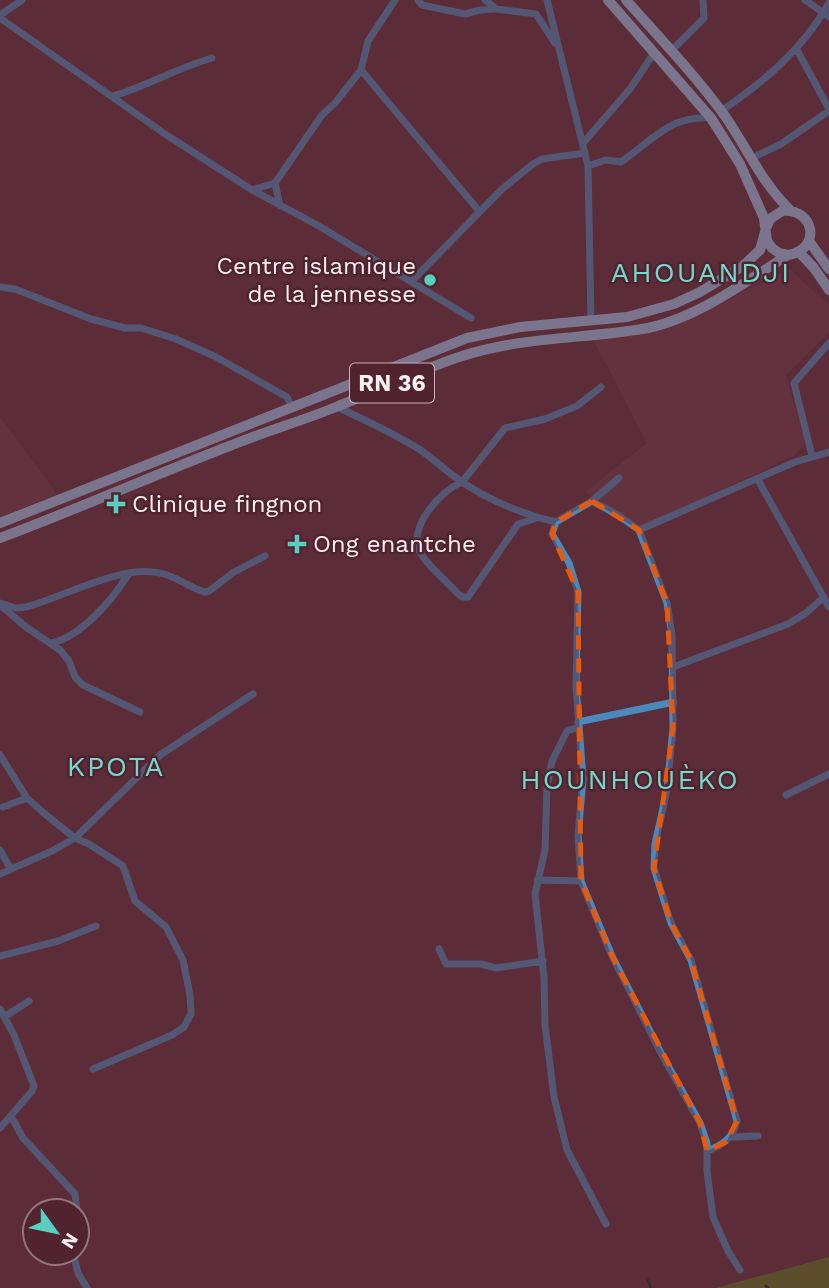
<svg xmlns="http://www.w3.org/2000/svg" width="829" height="1288" viewBox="0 0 829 1288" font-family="'Work Sans',sans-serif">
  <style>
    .built { fill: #6d3846 }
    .green { fill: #5b7421 }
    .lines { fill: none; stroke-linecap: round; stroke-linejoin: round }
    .stream { stroke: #0f2925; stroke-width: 2.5 }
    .minor { stroke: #4b89ba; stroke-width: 7 }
    .major { stroke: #9ecdf4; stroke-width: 10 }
    .marked { fill: none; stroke: #e8590c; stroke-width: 5; stroke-dasharray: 14 9; stroke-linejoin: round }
    .poi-dot { fill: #58cec0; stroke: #50232f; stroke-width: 2.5 }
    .labels { text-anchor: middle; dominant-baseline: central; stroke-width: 5; stroke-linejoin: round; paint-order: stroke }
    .shield { fill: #50232f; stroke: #c8b2b8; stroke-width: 2 }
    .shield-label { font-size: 23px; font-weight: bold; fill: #fcf0f2 }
    .poi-label { font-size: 24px; fill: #fcf0f2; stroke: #50232f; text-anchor: start }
    .quarter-label { font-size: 28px; letter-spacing: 2px; fill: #72dacd; stroke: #50232f }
  </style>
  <rect width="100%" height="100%" fill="#5c2d39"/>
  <path class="built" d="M789,269L829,305V332L786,375L805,443L793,456L641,527L585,492L647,443L593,339L671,329Z
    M0,417L57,494L0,517Z"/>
  <path class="green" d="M829,1257V1288H716Z"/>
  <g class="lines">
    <path class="stream" d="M648,1280L651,1288
      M766,1286L768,1288"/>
    <path class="minor" d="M418,0L422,5L465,14L480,10L496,9L536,14L555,43
      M485,0L495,8
      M547,0L588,166L591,320
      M805,0L829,17
      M0,15L22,0
      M0,18L165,134L252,190L319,226L471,318
      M796,48L829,109
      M671,51L704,18L703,0
      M361,70L479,211
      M113,96C147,86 177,68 212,58
      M721,111C764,82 803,49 829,3
      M584,142L630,89L654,53
      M752,158L781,144L829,111
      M588,166L606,160L621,162C653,140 670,115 711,118
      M275,183L280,206
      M252,190L275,183L322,115L335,103L361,70L368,41L395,0
      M411,282L501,190L533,164L542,159L585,153
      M0,287L15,289L91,319L125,328H141L176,339L216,357L287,397L292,407
      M337,407C365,420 393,433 419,449C434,459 447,472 462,482C489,500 524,515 556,522
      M812,456L794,383L829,343
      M619,478L592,501L556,522L552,534L569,563L578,592L576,686L583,779L578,835L581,881L612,956L662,1055L700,1123L707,1143V1171L713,1217L728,1251L740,1270
      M758,480L829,607
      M592,501L618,515L639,530L667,603L672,635L673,728L667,790L655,844L654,868L671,923L691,960L737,1121C733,1138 723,1145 707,1151
      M537,518L518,524L468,597H462L457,593C446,580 428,567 420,552C407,528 441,490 462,482L505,428L545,419L577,406L601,387
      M639,530L795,462L829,452
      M0,603L16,608L26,607C65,597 123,562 164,574C178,578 190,587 204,592L209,591L234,572L265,556
      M1,606L26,627L60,650L69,661L75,677L83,685L140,712
      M51,643C81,637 112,600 128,575
      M673,667L788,624L806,613L824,597
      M578,722L674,702
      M579,727L567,731L552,761L547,786L545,850L535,894L544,978L545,1025L554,1097L567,1150L606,1224
      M0,755L27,798L46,815L75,838L89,844L123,866L135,901L166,927L183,960L190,995L191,1014L184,1027L172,1035L93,1069
      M786,795L829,774
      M3,807L27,798
      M0,850L10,868
      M0,874L52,851L75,838L160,755L253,694
      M537,880L581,881
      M439,949L446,964H481L496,968L543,961
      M0,956L58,941L96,926
      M0,1009L14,1035L34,1086L32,1091L0,1128
      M4,1017L29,1001
      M11,1116L23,1138L75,1194L77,1212
      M731,1137L758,1136
      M73,1253L78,1273L87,1288"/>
    <path class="major" d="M608,0L711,118L740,164L764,218L767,241L772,248L779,253L788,255
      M626,0C660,38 695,75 725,116C747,148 762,183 790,210
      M809,241L829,269
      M799,252L814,268L829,290
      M0,523L467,338L520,327L627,317L674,304L700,292L743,266L760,250L765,232
      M0,538C78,509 154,475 232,445C266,431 302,421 336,407C377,391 417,371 459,357C518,337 582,339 642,329C693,321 745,282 788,255C821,250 816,208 782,211L770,219L767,226"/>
  </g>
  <path d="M0 0H829V1288H0ZM592,501L639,530L667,603L673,728L654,868L671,923L691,960L737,1121L726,1142L707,1151L700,1123L612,956L581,881L578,592L552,534L556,522Z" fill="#5c2d39" fill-opacity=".55" fill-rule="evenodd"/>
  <path class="marked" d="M592,501L639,530L667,603L673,728L654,868L671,923L691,960L737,1121L726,1142L707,1151L700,1123L612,956L581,881L578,592L552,534L556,522Z"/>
  <g class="poi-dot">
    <circle cx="430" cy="280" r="7"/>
    <path d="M112.5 493.5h7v7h7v7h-7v7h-7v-7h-7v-7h7z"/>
    <path d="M293.5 533.5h7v7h7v7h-7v7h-7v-7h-7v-7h7z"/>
  </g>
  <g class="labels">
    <rect class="shield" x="350" y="363.5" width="84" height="39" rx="5"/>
    <g class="shield-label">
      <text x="392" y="383">RN 36</text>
    </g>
    <g class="poi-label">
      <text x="416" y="266" text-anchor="end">Centre islamique<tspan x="416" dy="28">de la jennesse</tspan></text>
      <text x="132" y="504">Clinique fingnon</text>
      <text x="313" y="544">Ong enantche</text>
    </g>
    <g class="quarter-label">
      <text x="701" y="272">AHOUANDJI</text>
      <text x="116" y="766">KPOTA</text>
      <text x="630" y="779">HOUNHOUÈKO</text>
    </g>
  </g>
  <g transform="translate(56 1232) rotate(123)"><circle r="33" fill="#50232f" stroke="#95757d" stroke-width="2"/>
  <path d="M0-5L12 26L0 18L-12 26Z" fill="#58cec0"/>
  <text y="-10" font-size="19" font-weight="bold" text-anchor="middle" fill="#fcf0f2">N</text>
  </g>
</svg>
